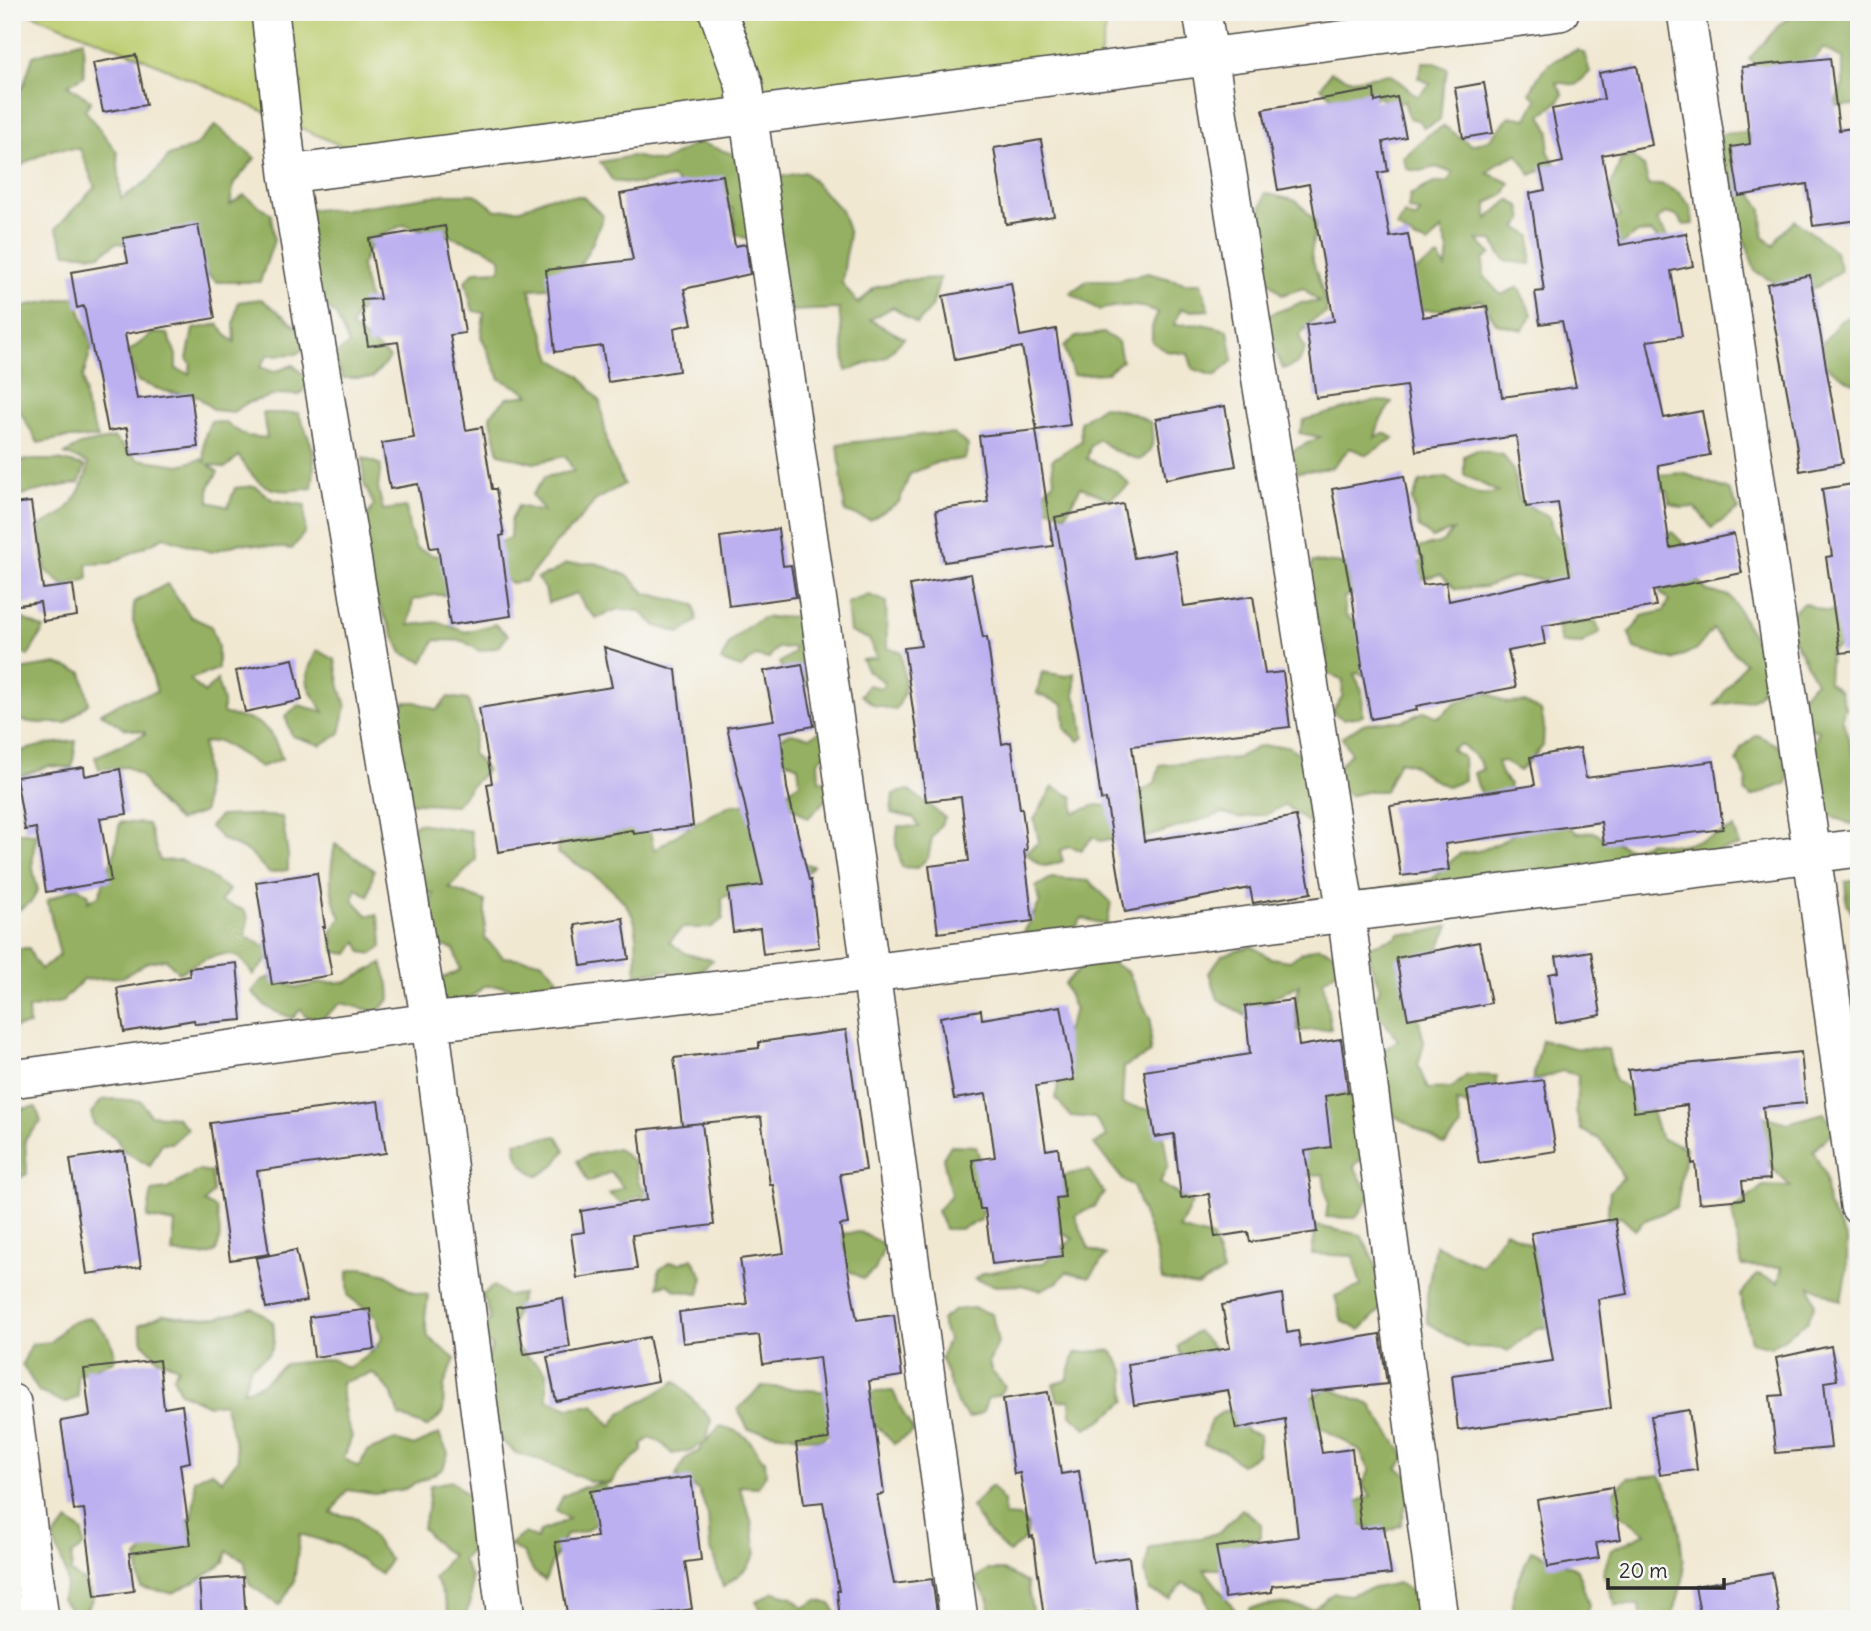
<svg xmlns="http://www.w3.org/2000/svg" width="1871" height="1631" viewBox="0 0 1871 1631" font-family="Delius,sans-serif">
  <style>
    .green { fill: #bccd70; stroke: #747c4e; stroke-width: 2 }
    .forest { fill: #95b062; stroke: #606e46; stroke-width: 2 }
    .building { fill: #bdb0f0 }
    .lines { fill: none; stroke-linecap: round; stroke-linejoin: round }
    .minor-casing { stroke: #494744; stroke-width: 40 }
    .minor { stroke: #fff; stroke-width: 37 }
  </style>
  <rect width="100%" height="100%" fill="#f6f6f2"/>
  <filter id="ink" filterUnits="userSpaceOnUse"><feTurbulence type="fractalNoise" baseFrequency=".0143" numOctaves="2"/><feDisplacementMap in="SourceGraphic" scale="14" xChannelSelector="R" yChannelSelector="G"/><feConvolveMatrix kernelMatrix="1 2 1 2 8 2 1 2 1" color-interpolation-filters="sRGB"/></filter>
  <filter id="wash" filterUnits="userSpaceOnUse"><feTurbulence type="fractalNoise" baseFrequency=".00686" numOctaves="4" result="noise"/><feDisplacementMap in="SourceGraphic" scale="28" xChannelSelector="R" yChannelSelector="G"/><feGaussianBlur stdDeviation="1.57" result="paint"/><feColorMatrix in="noise" values="0 0 0 0 0 0 0 0 0 0 0 0 0 0 0 0 0 1.4 0 .05"/><feComposite in="paint" operator="in"/></filter>
  <g filter="url(#wash)">
    <rect width="100%" height="100%" fill="#f1e8d2"/>
    <path class="green" d="M26,12H1109L1099,61L380,163L136,55Z"/>
    <path class="forest" d="M1800,12H1859V105L1834,106L1843,85V58L1823,48L1802,76L1777,86L1749,59L1781,23Z
      M83,40L84,76L68,85L91,101L85,110L117,152L121,199L149,180L169,156L195,146L216,125L255,158L234,183L230,205L244,195L271,214L274,240L260,282H217L176,250L116,243L100,255L66,253L56,228L95,187L80,149H54L30,160L12,172V103L24,84L33,56Z
      M1577,50L1584,53L1590,72L1576,85L1556,82L1563,94L1559,101L1541,115L1550,132L1548,151L1555,164L1531,175L1517,154L1498,163L1487,173L1510,183L1504,195L1487,203V219L1509,200L1520,206L1523,220L1516,227L1531,236V264L1506,261L1499,253L1493,240H1477L1491,254L1483,260L1484,277L1501,295L1518,287L1532,314L1523,330L1497,324L1481,300L1441,310H1419L1397,287L1421,267L1438,257L1446,268L1448,250L1441,230L1428,244L1414,239L1397,227L1404,214L1415,219L1421,212L1408,210L1410,195L1434,183L1448,182L1453,173L1436,167L1420,171L1407,169L1403,158L1428,135L1444,126L1471,145L1489,140L1510,116L1527,119L1537,99L1530,94C1541,66 1550,61 1577,50Z
      M1423,62H1433L1448,69L1443,89L1440,120L1424,128L1420,121L1409,118L1404,101L1392,106L1379,97L1355,104L1347,110L1321,87L1331,72L1352,80L1390,74L1418,97L1430,84L1418,78Z
      M1747,132L1756,160L1744,180L1762,210L1763,237L1774,246L1779,236L1795,220L1835,251L1841,270L1817,287L1790,292L1755,271L1746,243L1726,225L1720,134Z
      M698,142L742,157L751,170L741,196L763,215L768,179L805,172L841,210L849,234L842,283L858,304L874,288L905,280L940,278L932,307L917,324L893,307L870,320L904,338L886,357L846,371L839,309L788,311L761,243L736,235L733,209L694,196L672,178L637,184L613,181L600,162L632,156L662,162Z
      M1632,156L1644,167L1649,186L1661,184L1678,192L1691,207L1693,224L1684,225L1677,216L1665,213L1657,220L1670,241L1668,249L1651,232L1638,233L1618,246L1602,221L1621,217L1609,191L1621,159Z
      M1265,193L1297,201L1316,222L1311,255L1323,293L1327,313L1313,320L1299,336L1305,349L1299,363L1283,369L1261,318L1300,303L1319,302L1303,288L1282,295L1262,274L1255,236Z
      M445,194H475L496,210L521,209L548,197L582,196L603,216L593,242L568,287L529,289L552,359L580,376L600,402L608,447L624,484L595,501L573,527L556,543L526,581L510,583L481,561L487,547L510,538L511,520L518,506L544,512L532,495L545,477L574,471L565,456L534,463L499,454L490,415L507,398L529,395L523,390L500,379L481,336L484,313L473,311L465,281L475,271L500,270L501,258L484,248L449,236L403,225L373,239L361,266L369,300L355,318L351,327L390,358L372,378H343L333,356L349,345L336,315L316,298L309,209L341,210Z
      M1148,273L1185,283H1201L1209,310L1192,311L1181,309L1174,325L1202,324L1228,330L1233,360L1215,376L1193,369L1188,354L1166,351L1152,342V327L1158,313C1141,303 1118,305 1099,310L1070,293L1088,280H1117Z
      M76,297L92,346L83,377L86,407L98,438H64L38,443L18,408L12,413V310L30,305Z
      M261,299C280,313 296,324 310,343L297,354L268,355L260,367L274,372L293,365L310,381L300,395L280,394L247,403L233,412L214,410L197,396L164,391L137,381L128,352L153,333L168,334L176,355V369L189,374L191,364L187,359L193,329L218,324L227,336L235,342L234,324L238,302Z
      M1859,312V384L1851,382L1819,361L1818,349L1840,321Z
      M1104,333L1118,342L1122,361L1106,373L1073,375L1064,346L1076,337Z
      M1373,401L1392,402L1380,421L1375,437L1384,433L1394,438L1367,455L1350,448L1331,468L1298,472L1288,453L1320,437L1299,433L1304,420Z
      M1103,406L1132,413L1151,423C1153,441 1156,449 1140,460L1113,450L1098,439L1090,447L1087,459L1116,471L1130,485L1109,499L1081,487L1065,515L1035,503L1054,481L1052,460L1081,441L1080,422Z
      M263,413H298C313,446 317,451 312,488C273,494 259,491 239,456L225,468L208,464L218,472L209,487V502L228,507L235,488L255,486L273,500L305,505V532L292,549L241,543L211,552L164,537L111,563L87,564L88,579L64,586L46,571L42,550L40,526C47,521 57,518 64,512C74,504 89,475 88,463L65,454L80,445L114,438L137,459L180,465L201,459L205,462C202,443 203,439 211,421L225,423L246,436L267,438Z
      M929,434H953L968,445L965,459L938,462L910,474L899,502L870,520L845,512L838,444Z
      M1477,450L1503,455L1513,470L1520,502L1549,517L1553,531L1573,554L1574,623L1595,621L1600,632L1582,644L1561,643L1547,580L1512,577L1485,587L1456,589L1441,574L1403,584L1405,571L1424,560L1413,549L1443,542L1453,530L1432,538L1419,527L1412,500L1420,482L1445,477C1462,488 1478,500 1498,492L1464,475V456Z
      M363,458L381,465L378,488L383,510L406,507L409,528L416,548L435,556L463,547L455,595H434L413,600L409,625L438,622L466,632L495,624L508,635L499,647L480,651L463,641L435,640L423,662L402,653L371,588L359,530L374,505L364,484Z
      M29,460H58L85,466L79,483L55,487L12,497V462Z
      M1683,473L1729,490L1739,509L1712,528L1695,507L1682,508L1669,503L1668,492L1644,481L1658,475Z
      M1672,532L1687,547L1681,562L1707,591L1730,596C1742,616 1785,682 1753,699C1748,702 1722,704 1715,705L1745,663L1721,639L1713,629L1697,649L1673,660L1634,649L1629,633L1638,623L1642,616L1664,611L1669,601L1667,598L1661,594L1647,538Z
      M1312,562L1337,563L1361,569L1363,591L1344,597L1345,615L1361,627L1371,678L1357,673L1354,674L1362,690L1363,716L1343,719L1332,712L1342,697L1343,680L1322,671L1327,650L1319,630L1311,586Z
      M596,563L629,576L645,593L695,605L697,621L680,633L656,626L640,611L618,609L596,618L584,606L577,593L548,603L545,589L537,578L551,573L566,564Z
      M167,584L191,617L211,626L218,646V669L190,679L204,693L217,680L223,701V713C234,717 248,718 256,722C270,728 278,746 282,759L261,767L219,741L203,743L205,778L204,812L178,821L154,797L141,776L127,767L99,769L95,757L145,734V732L123,728L101,713L125,700L157,692L144,646L133,622L134,602Z
      M869,595L886,602L887,648L901,652C903,676 911,689 895,710L874,705L861,695L868,685L882,688L884,682L868,671L862,660L877,658L869,639L850,632L847,603Z
      M1804,603L1826,612L1838,610L1843,644L1830,651L1828,682L1840,691L1845,707L1842,717L1852,751L1859,763V828L1830,815L1809,798L1807,766L1819,730L1805,729L1789,707L1816,682L1787,626L1789,615Z
      M803,616L796,642L815,653L818,685L793,686L779,663L793,653L794,647L777,648L768,659L755,656L741,668L721,661L730,642L747,627L763,618Z
      M19,617L44,629L28,656L12,648V622Z
      M317,650L335,660L340,687L346,706L340,733L321,745L292,736L285,716L299,705L324,712C305,684 301,682 317,650Z
      M56,664L82,672L89,703L66,723H39L12,720V671Z
      M1042,672L1066,676L1075,673V695L1081,715L1084,737L1079,741L1065,729L1063,704L1037,694Z
      M1486,692L1507,703L1525,702L1541,711L1544,725L1543,746L1520,771L1504,761L1497,762L1501,774L1510,784L1507,800L1490,805L1478,787L1474,773L1483,769L1478,759L1461,744L1451,749L1463,757L1464,780L1449,787L1431,779L1412,764L1399,761L1385,791H1370L1349,796L1330,776L1351,753L1342,737L1363,724L1384,721H1403L1425,711L1438,717L1455,703Z
      M448,697L468,700L476,727L472,753L487,770L471,786L456,805L401,802L391,776L405,757L393,737L392,721L405,702H416L437,710Z
      M824,729L830,750L818,761L819,780L835,783L831,795L808,818L780,798L800,782L798,766L779,757L775,740L791,733L810,737Z
      M1757,735L1777,745L1789,761L1787,783L1751,797L1745,791L1747,780L1737,761L1741,748Z
      M76,741L72,768L49,766L12,779V751L17,752L48,744Z
      M1260,746H1288L1315,764L1322,815L1309,823L1285,805L1267,814L1239,818L1223,813L1147,837L1129,832L1120,837L1100,841L1093,837L1081,850L1069,846L1060,851L1063,861C1043,868 1041,869 1026,852L1039,842L1034,819L1053,787L1073,797L1074,813L1096,805L1116,806L1155,783L1160,765L1237,758Z
      M909,790L945,818L932,838L928,858L917,868L902,867L896,844L898,826L919,827L914,818L891,813L893,794Z
      M751,803L776,856L813,866L786,894L745,887L722,898L723,919L710,928H682L669,942L687,954L713,960L686,982L667,970L636,975C636,963 638,930 634,920C626,893 581,865 557,853L561,823L645,810L654,850L700,820L730,805Z
      M1548,812L1578,833L1593,832L1631,849L1650,842L1678,845L1702,840L1734,828L1740,846L1617,872L1592,863L1578,875L1510,883L1482,873L1450,900L1404,899L1382,889L1432,879L1459,854L1482,850L1499,843Z
      M251,815L282,817L288,855V870L269,873L249,852L223,840L210,827L220,816Z
      M120,822L148,824L160,861L181,860L206,874L229,890L220,902L244,910L248,919L245,937L268,947L270,957L253,975C250,971 247,965 243,961C227,944 194,964 179,973L166,959L148,962L123,977L83,980L61,1002L28,1009L29,1025L12,1028V949L29,948L34,960L41,969L60,955L47,900L77,887L89,895L88,902L99,895L114,854Z
      M417,823L470,831L476,860L449,888L485,901V938L503,957L541,961L558,978L529,992L501,986H484L455,1012L439,995L433,983L460,970L454,949L438,945L425,920L433,894L409,886L396,846Z
      M12,832L37,834C31,857 31,867 38,890L31,902L12,914Z
      M335,844L374,870L368,896L356,888L353,900L367,915H377L381,928L382,947L372,954L362,952L357,942L349,954L335,952L331,932L341,918C327,891 330,872 335,844Z
      M1051,878L1089,881L1111,902L1107,925L1082,918L1071,934L1047,951L1023,934L1040,902L1036,887Z
      M1859,880V932L1857,922L1847,904L1845,882Z
      M1449,926L1440,946L1417,977L1413,995L1424,1042L1418,1066L1428,1089L1452,1088L1467,1075L1497,1076L1496,1113L1456,1102L1461,1127L1445,1145L1391,1114C1393,1089 1387,1078 1374,1057L1398,1040L1373,1007L1380,988L1371,964L1369,946L1397,937L1399,933L1417,934Z
      M1252,946L1270,958L1290,961L1301,953L1319,947L1334,953L1338,970L1323,981L1331,1029L1298,1031L1295,1005L1299,985L1274,997L1246,1016L1218,999L1209,973L1222,955Z
      M1096,954L1128,972L1151,1021L1150,1053L1124,1067L1122,1104L1160,1112L1168,1165L1160,1183L1192,1203L1179,1229L1213,1238L1223,1272L1197,1286L1162,1280L1154,1244L1133,1186L1123,1180L1094,1144L1107,1137L1095,1118L1070,1116L1056,1098L1064,1035L1075,1010L1064,984Z
      M382,963L389,984L390,999L377,1012L341,1003L319,1021L305,1016L301,1009L293,1018C274,1012 265,1008 252,992L262,980L271,977L297,988L319,983L347,982Z
      M1542,1040L1574,1048L1608,1049L1615,1081L1648,1100L1661,1139L1686,1147L1677,1207L1643,1221L1635,1230L1621,1217L1607,1220L1610,1191L1623,1178L1610,1152L1598,1138L1581,1130L1576,1111L1578,1075L1562,1071L1532,1082Z
      M1350,1092L1363,1104L1365,1155L1354,1166L1370,1197L1356,1218L1326,1217L1328,1203L1323,1174L1300,1177L1286,1156L1319,1093Z
      M114,1099L141,1101L150,1115L176,1117L188,1129L172,1143H162L150,1166L124,1151L115,1137L94,1125L91,1113L102,1100Z
      M36,1107L41,1122L25,1139L27,1174L12,1182V1117L19,1109Z
      M1824,1113L1835,1130L1813,1151L1825,1174L1828,1206L1847,1239V1269L1841,1301L1810,1286L1815,1304L1807,1322L1771,1347L1751,1342L1740,1295L1758,1274L1778,1283L1782,1267L1742,1266L1732,1211L1763,1186L1791,1187L1761,1157L1755,1114L1788,1123Z
      M557,1136L565,1150L554,1166L538,1176C521,1166 517,1161 515,1142Z
      M951,1145L976,1146L985,1177L981,1220L960,1229H945L937,1211L951,1195L943,1158Z
      M617,1148L634,1162L639,1184L661,1205L652,1217L641,1195L622,1204L609,1194L623,1187L611,1172L588,1182L577,1161L589,1155Z
      M199,1170L211,1172L213,1192L205,1202L216,1209C219,1224 223,1239 215,1253L203,1256L172,1253L175,1223L147,1218L152,1191L167,1189Z
      M1089,1170L1104,1193L1095,1206L1075,1216L1089,1249L1106,1255L1090,1277L1066,1272L1058,1282L1040,1290L1021,1285L996,1286L975,1279L984,1273L1043,1263L1073,1239L1045,1224L1039,1181Z
      M1316,1226L1361,1235L1385,1283L1382,1308L1360,1330L1342,1321L1335,1296L1361,1286L1353,1256L1312,1254Z
      M1505,1231L1540,1249L1575,1326L1537,1328L1508,1351L1501,1348L1466,1347L1427,1322V1296L1435,1245L1481,1266Z
      M860,1232L885,1245L875,1270L863,1279L843,1267L840,1234Z
      M692,1258L703,1277L699,1294L675,1290L668,1284L658,1287L659,1270L670,1262L681,1263Z
      M363,1268L387,1274L401,1286L416,1293L428,1295L425,1318L428,1337L455,1359C451,1368 446,1378 444,1387C441,1412 451,1409 427,1427L399,1416L391,1392L373,1373L342,1382V1397L346,1420L352,1436L344,1458L358,1467L368,1451L395,1440L414,1446L439,1434L448,1453L443,1469L405,1489L374,1494L347,1490L331,1513L358,1518L390,1560L381,1574L337,1545L300,1534L294,1582L280,1605L250,1585L244,1560L227,1551L224,1562L199,1580L173,1593L141,1588L137,1558L165,1529L192,1518L195,1494L194,1480L211,1471L222,1480L238,1459L234,1439L224,1403L208,1405L180,1392L173,1377L178,1367L159,1360L143,1343L139,1325L164,1314L190,1318L219,1317L253,1308L273,1322C276,1347 275,1353 251,1366L243,1391L262,1384L285,1364L332,1359L348,1368L375,1349L382,1337L376,1317L348,1296V1271Z
      M494,1286L507,1296L522,1294L512,1325L516,1347L547,1372V1399L568,1408L594,1405L611,1426L621,1413L647,1399L676,1381L711,1420L706,1442L720,1426C744,1432 750,1438 762,1459L765,1460L766,1474L758,1487L739,1486L751,1520L756,1553L747,1568L723,1587L710,1546L708,1515L699,1491L676,1476L685,1459L699,1451L705,1442L689,1451L672,1454L661,1442L650,1438L642,1444V1451L618,1472L611,1483H606L604,1515C590,1529 587,1534 566,1534L551,1565L545,1581L534,1572L524,1554L509,1545L525,1533L537,1539L540,1531L557,1525L568,1519L556,1510L563,1496L584,1487L605,1483L589,1481L543,1461L516,1453L492,1433L481,1371L491,1350L492,1345L477,1338L490,1318L486,1303L481,1296Z
      M973,1308L992,1314L998,1343L989,1362L992,1372L1005,1386L999,1395L988,1398L982,1413L969,1418L957,1404L941,1358L948,1340L941,1320L955,1310Z
      M90,1317C102,1329 117,1342 114,1361L77,1375L78,1397L65,1403L39,1392L22,1364L32,1344L51,1342L67,1324Z
      M1197,1331L1215,1349L1229,1368H1201L1199,1353L1183,1362L1178,1346Z
      M1111,1350L1124,1370L1126,1401L1100,1421L1086,1428L1071,1415L1070,1400L1058,1401L1053,1384L1067,1380L1075,1353Z
      M762,1386L830,1392L852,1403L874,1392L893,1391L905,1417L914,1431L894,1444L878,1427H839L820,1440L748,1429L738,1409Z
      M1328,1388L1371,1405C1381,1424 1395,1439 1406,1458L1397,1468L1413,1478L1401,1525L1385,1532L1350,1523L1339,1509L1371,1496L1362,1485L1370,1470L1359,1450L1302,1416L1304,1401Z
      M1227,1410L1242,1416L1246,1431L1260,1435L1257,1455L1241,1464L1223,1450L1204,1445C1208,1425 1208,1419 1227,1410Z
      M1660,1475L1673,1500L1680,1533L1684,1576L1672,1619H1642L1639,1605H1616L1603,1573L1611,1550L1646,1533L1603,1502L1628,1478Z
      M452,1481L476,1502L481,1539L462,1560L471,1577V1602L464,1617L450,1616L443,1595L434,1578L452,1555L442,1549L422,1528L428,1509L430,1485Z
      M991,1486L1004,1501V1516L1019,1517L1028,1525L1025,1539L1009,1553L987,1531L971,1507Z
      M1242,1509L1261,1524V1537L1243,1544L1225,1569H1204L1242,1619H1213L1203,1592L1183,1583L1170,1599L1150,1591L1145,1572L1149,1549L1171,1541L1200,1538L1220,1532Z
      M68,1521L83,1532L84,1546L72,1555L71,1573L85,1582L93,1598L84,1613L89,1619H67L72,1610L61,1599C75,1578 59,1559 53,1538Z
      M1531,1550L1577,1569L1589,1605L1585,1619H1513V1595Z
      M987,1570H1004L1027,1583L1034,1619H988C994,1604 984,1591 974,1580Z
      M1398,1583L1418,1595L1420,1613L1418,1619H1249L1250,1608L1280,1604L1313,1609L1334,1593L1350,1595L1364,1590Z
      M774,1592L792,1597L803,1608L817,1600L831,1604L836,1613V1619H802L785,1608L764,1616L756,1602Z"/>
    <g id="blocks">
      <path class="building" d="M136,55L146,105L103,112L93,63Z
        M1830,58L1839,130L1859,127V220L1813,226L1807,184L1739,196L1731,147L1750,144L1742,67Z
        M1637,66L1652,145L1602,155L1609,191L1620,245L1686,233L1693,266L1671,271L1682,336L1647,341L1664,418L1702,411L1710,455L1658,465L1670,548L1734,534L1742,573L1653,591L1656,606L1542,626L1545,644L1508,651L1516,687L1416,706L1417,710L1371,719L1361,665H1362L1351,587L1350,588L1332,489L1404,476L1423,585L1446,582L1449,601L1570,575L1558,503L1526,507L1516,436L1416,451L1406,386L1316,398L1306,325L1334,321L1316,222L1309,184L1278,190L1263,109L1374,90L1375,102L1397,97L1406,137L1383,142L1388,171L1378,173L1390,237L1408,234L1423,317L1487,306L1502,397L1576,387L1562,321L1540,324L1535,292L1544,291L1530,193L1545,190L1540,167L1563,162L1552,109L1604,99L1599,73Z
        M1484,83L1493,133L1463,138L1455,88Z
        M1041,140L1054,216L1006,224L994,148Z
        M723,175L735,246L746,244L750,274L684,289L692,324L674,328L679,371L608,382L602,346L555,352L546,270L633,260L620,194Z
        M198,225L215,318L125,334L137,399L191,392L198,447L130,455L127,428L108,431L84,306L77,308L71,272L128,262L123,238Z
        M445,226L460,301L465,333L450,335L466,430L482,427L492,489H496L504,535L500,536L511,616L450,625L438,547L430,548L418,484L390,489L382,443L414,438L398,342L368,346L361,300L380,299L369,239Z
        M1810,275L1843,463L1800,471L1794,429L1767,284Z
        M1011,283L1020,336L1056,329L1070,425L1037,430L1022,347L955,360L943,296Z
        M1225,406L1236,466L1166,479L1156,419Z
        M1036,430L1053,546L944,562L936,510L988,502L979,436Z
        M1859,483V651L1840,653L1826,557L1832,556L1822,489Z
        M31,502L43,589L73,585L77,616L43,621L40,602L12,606V504Z
        M1123,504L1134,558L1175,551L1184,606L1253,596L1265,674L1283,672L1290,727L1132,746L1144,841L1238,827L1296,816L1311,893L1253,903L1250,888L1125,912L1106,799L1101,800L1087,697L1055,517Z
        M778,529L783,566L791,565L796,597L729,606L720,537Z
        M971,574L983,638L987,637L1002,744L1011,742L1020,809L1022,808L1027,850H1024L1033,921L938,933L929,866L969,861L961,797L926,801L916,724H915L904,648L921,646L910,585Z
        M604,647L676,670L693,826L634,834L633,830L498,852L487,784L492,783L479,708L612,687Z
        M293,659L302,700L245,712L236,671Z
        M802,664L814,726L781,732L787,788L809,880H811L819,947L763,954L760,928L733,932L728,889L763,885L727,727L774,720L764,671Z
        M1580,748L1586,778L1714,761L1723,829L1604,844L1601,822L1445,844L1449,870L1401,876L1390,806L1535,785L1530,757Z
        M84,767L85,776L120,769L127,814L100,818L111,881L46,892L36,828L25,830L16,777Z
        M317,873L325,927H323L332,975L272,985L256,882Z
        M623,918L629,959L581,966L575,925Z
        M1479,942L1491,1003L1408,1019L1396,958Z
        M1591,951L1601,1015L1556,1023L1549,974L1559,972L1556,957Z
        M237,963L242,1020L195,1024L194,1020L124,1032L117,988L190,976L189,968Z
        M1293,1000L1299,1046L1341,1039L1348,1092L1325,1096L1331,1147L1305,1151L1317,1232L1250,1242L1248,1232L1215,1237L1209,1194L1181,1198L1174,1134L1155,1137L1144,1071L1250,1054L1245,1006Z
        M1061,1006L1074,1080L1036,1086L1046,1150L1058,1148L1065,1197L1056,1198L1063,1256L992,1264L985,1209H980L972,1160L995,1157L986,1094L954,1099L940,1017L981,1010L982,1019Z
        M846,1030L866,1170L840,1174L848,1224L840,1225L857,1320L894,1315L902,1376L869,1381L884,1494L877,1495L894,1584L932,1579L938,1619H840L837,1591H839L823,1502L804,1504L796,1443L829,1439L819,1357L763,1364L759,1335L683,1343L679,1312L747,1304L740,1259L784,1253L773,1185H770L761,1117L682,1125L674,1058L759,1048V1042Z
        M1801,1052L1806,1103L1763,1107L1770,1179L1742,1181L1744,1199L1699,1203L1695,1163L1692,1164L1687,1105L1634,1112L1628,1070Z
        M1544,1080L1556,1151L1479,1163L1467,1090Z
        M378,1101L386,1153L257,1171L269,1254L230,1260L210,1123Z
        M702,1123L714,1225L632,1235L637,1269L577,1278L571,1234L584,1232L581,1211L647,1200L639,1130Z
        M124,1151L141,1267L87,1274L70,1159Z
        M1615,1219L1628,1294L1598,1299L1611,1408L1458,1430L1452,1375L1553,1361L1531,1233Z
        M296,1250L307,1301L266,1308L256,1258Z
        M1282,1294L1287,1333L1298,1331L1301,1347L1380,1334L1387,1384L1310,1392L1322,1453L1352,1449L1361,1529L1384,1526L1391,1574L1272,1586V1592L1225,1598L1216,1547L1298,1537L1285,1419L1236,1429L1228,1390L1134,1405L1128,1364L1230,1348L1222,1305Z
        M563,1298L570,1347L524,1354L516,1306Z
        M370,1309L375,1349L314,1357L309,1317Z
        M649,1337L658,1381L556,1401L547,1357Z
        M1831,1346L1837,1380L1824,1382L1831,1448L1776,1453L1770,1396L1783,1395L1776,1358Z
        M159,1360L164,1408L182,1405L190,1462L180,1464L191,1545L129,1553L134,1591L95,1596L84,1509L74,1510L61,1421L90,1416L84,1369Z
        M1048,1392L1061,1474L1079,1471L1093,1562L1129,1557L1137,1619H1091L1090,1613L1044,1618L1033,1536L1030,1537L1020,1473L1014,1474L1003,1399Z
        M1689,1410L1697,1470L1660,1475L1651,1416Z
        M691,1477L701,1560L685,1562L692,1609L624,1619H568L555,1542L597,1537L590,1491Z
        M1612,1487L1621,1539L1596,1543L1599,1558L1548,1567L1537,1500Z
        M1772,1572L1780,1619H1701L1695,1586Z
        M243,1577L246,1619H202L199,1580Z"/>
    </g>
  </g>
  <g filter="url(#ink)">
    <use href="#blocks" fill-opacity="0" stroke="#494744" stroke-width="2"/>
    <g class="lines">
      <g class="minor-casing">
        <path id="minor" d="M270,12L288,174L430,1022L506,1619
          M718,12L744,84L871,973L959,1619
          M1202,12L1346,913L1439,1619
          M1686,12L1812,854L1859,1206
          M288,174L1560,12
          M12,1079L430,1022L871,973L1859,848
          M12,1403L40,1619"/>
      </g>
      <use href="#minor" class="minor"/>
    </g>
  </g>
  <rect width="1871" height="1631" fill="none" stroke="#f6f6f2" stroke-width="42"/>
  <path d="M1608 1578v10h116v-10" fill="none" stroke="#2b2b2b" stroke-width="3.5"/>
  <text x="1619" y="1578" font-size="21" fill="#2b2b2b" stroke="#f6f6f2" stroke-width="5" paint-order="stroke">20 m</text>
</svg>
